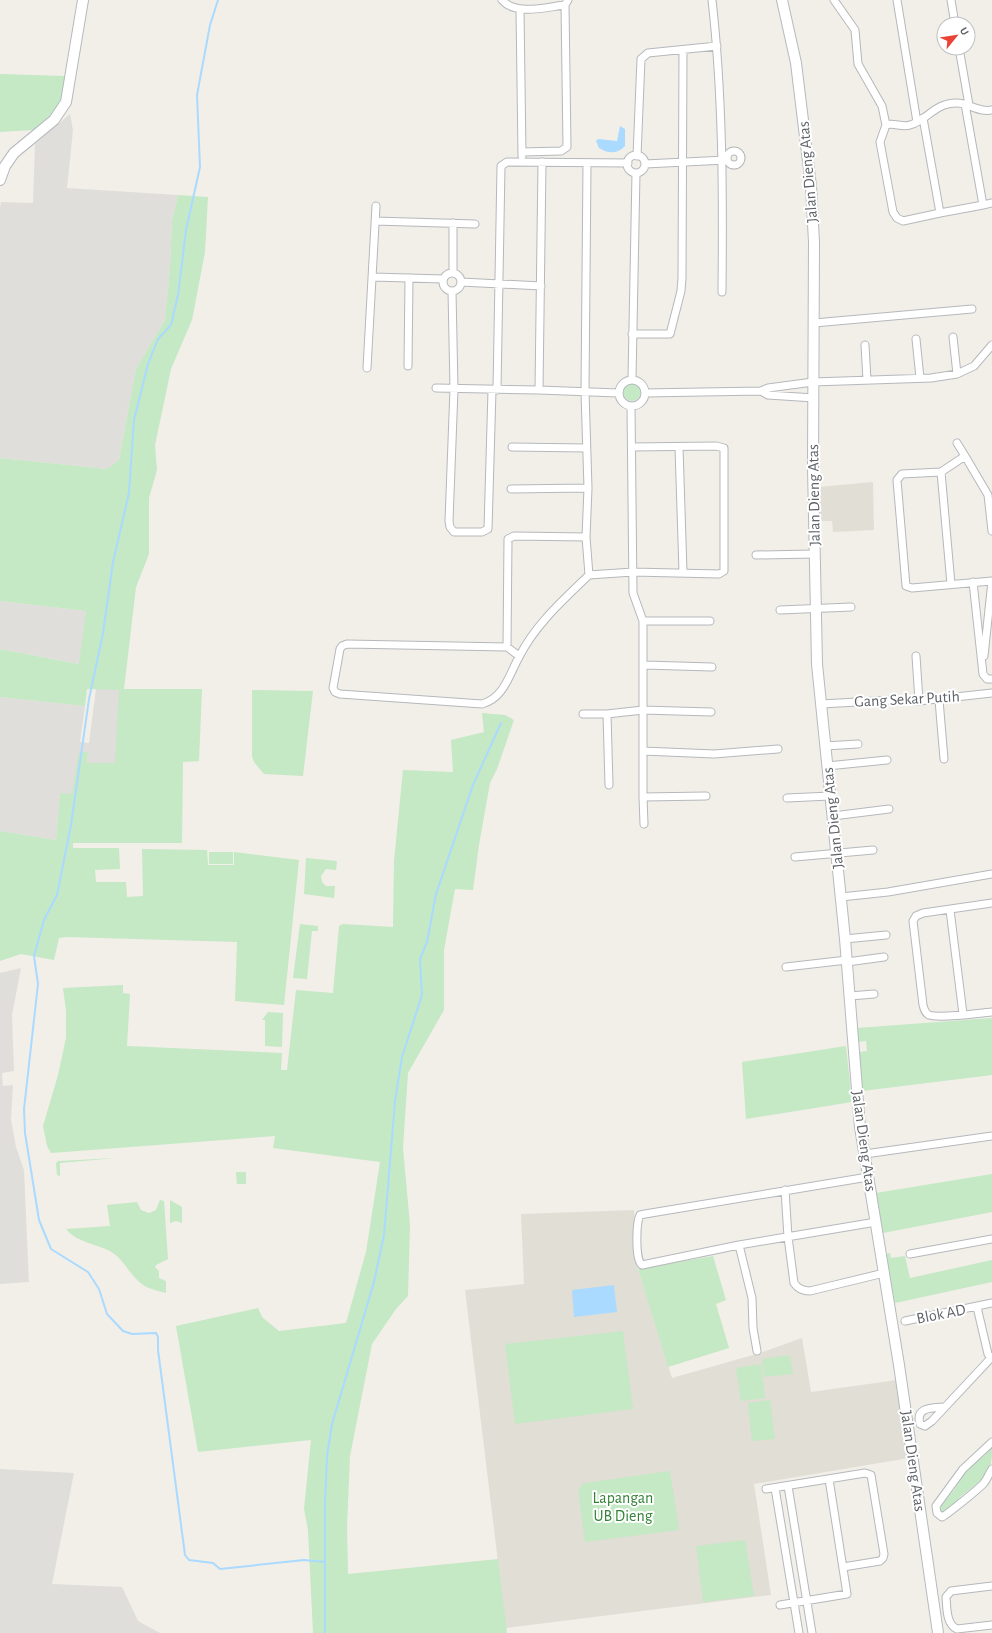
<svg xmlns="http://www.w3.org/2000/svg" width="992" height="1633" viewBox="0 0 992 1633" font-family="'Alegreya Sans',sans-serif">
  <style>
    .industrial { fill: #e0deda }
    .education { fill: #e1ded6 }
    .green { fill: #c5e8c5 }
    .water { fill: #aadaff }
    .lines { fill: none; stroke-linecap: round; stroke-linejoin: round }
    .stream { stroke: #aadaff; stroke-width: 2 }
    .street-casing { stroke: #b5b8bc; stroke-width: 9 }
    .secondary-casing { stroke: #b6babf; stroke-width: 12 }
    .street { stroke: #fff; stroke-width: 7 }
    .secondary { stroke: #fff; stroke-width: 10 }
    .labels { text-anchor: middle; dominant-baseline: central; stroke-width: 4; stroke-linejoin: round; paint-order: stroke }
    .street-label { font-size: 16px; fill: #5f6368; stroke: #fff }
    .park-label { font-size: 16px; fill: #348238; stroke: #fff }
  </style>
  <rect width="100%" height="100%" fill="#f1efe8"/>
  <path class="industrial" d="M70,114L73,130L67,188L178,195L172,221L170,269L165,320L136,369L119,460L107,469L0,458V207L1,202L33,203L35,144Z
    M0,601L86,611L80,664L0,649Z
    M96,689H202L143,763H87L88,752L72,794H60L56,840L0,831V697L85,706L80,742L89,743Z
    M21,968L12,1015L14,1071L2,1073L3,1086L13,1085L11,1120L16,1147L24,1170L29,1282L0,1284V973Z
    M0,1469L74,1473L52,1584L122,1587L138,1621L160,1633H0Z"/>
  <path class="education" d="M873,482L874,530L833,532L832,521H819V487Z
    M634,1210L638,1269L672,1378L760,1353L802,1338L811,1392L897,1380L909,1458L754,1484L771,1595L506,1628L465,1290L524,1284L521,1214Z"/>
  <path class="green" d="M0,74L65,76L63,97L57,109L33,130L0,132Z
    M178,195L208,197L205,252L192,320L171,369L155,445L157,470L149,498V554L136,587L124,689H202L199,761L183,762L182,843H73V848H119L120,869L95,870L96,882H126L127,897L143,896L142,849L207,850L208,865H234V852L299,860L284,1005L235,1001L237,942L67,937L59,938L54,960L21,954L0,961V831L56,840L60,793L72,794L79,752H88L87,763H115L119,690L87,689L85,706L0,697V649L79,664L86,611L0,601V458L107,469L119,460L136,369L165,320L170,268L172,221Z
    M623 392a9 9 0 1 1 18 0a9 9 0 1 1-18 0Z
    M252,690L313,691L303,776L264,774L254,762L252,756Z
    M482,713L505,715L514,720L497,769L490,783L479,845L473,890L455,889L444,950V1010L408,1073L403,1148L410,1225L408,1296L396,1309L372,1344L350,1456L347,1526L348,1574L498,1559L507,1633H313L308,1530L304,1509L311,1440L198,1452L176,1326L258,1308L262,1317L279,1331L346,1323L366,1252L380,1162L273,1148L275,1136L51,1153L47,1146L43,1126L58,1075L66,1038V1011L63,988L123,985V993L130,994L127,1046L282,1053L281,1070H287L296,990L333,993L339,926L343,924L393,927L394,861L403,770L453,772L451,740L484,732Z
    M209,852H233V864H209Z
    M306,858L337,861L336,870L326,869L321,876L322,882L326,886H335L334,898L304,894Z
    M300,924L318,926V931H312L307,979L293,978Z
    M268,1012L283,1013L282,1047L265,1046V1020H262Z
    M992,1018V1075L862,1091L859,1052L867,1051L866,1041L858,1042L857,1028Z
    M846,1046L852,1102L746,1119L742,1062Z
    M117,1158L60,1163V1176L57,1175L56,1163L58,1161Z
    M236,1172H246V1184H237Z
    M992,1174V1212L883,1233L876,1193Z
    M160,1200L164,1201L168,1259L156,1265L155,1267L159,1271V1278L166,1281V1293C159,1291 149,1289 143,1285C129,1275 125,1260 110,1251C96,1244 76,1242 66,1229L110,1226L107,1205L137,1202L141,1210L149,1213L156,1210Z
    M170,1200L182,1207V1223L176,1221L170,1223Z
    M890,1253L891,1258L905,1256L910,1278L992,1260V1282L895,1303L886,1254Z
    M713,1256L726,1300L716,1304L729,1348L668,1367L638,1269Z
    M623,1331L633,1409L515,1424L505,1344Z
    M790,1355L793,1374L764,1377L762,1359Z
    M761,1364L765,1398L741,1401L736,1368Z
    M770,1400L775,1439L752,1441L748,1403Z
    M992,1448C992,1455 992,1462 989,1469C982,1482 971,1488 960,1497C955,1502 949,1514 941,1512V1506L954,1490L967,1469L984,1456Z
    M670,1471L679,1530L585,1542L578,1489L584,1483Z
    M745,1540L754,1596L703,1602L696,1546Z"/>
  <path class="water" d="M620,126L625,129V146C618,154 608,154 599,148L596,141L598,139L617,141Z
    M614,1285L617,1312L574,1317L572,1290Z"/>
  <g class="lines">
    <path class="stream" d="M218,0L210,25L197,95L200,167L186,230L178,295L171,325L158,339L148,364L134,420L129,493L113,562L103,633L89,699L71,825L57,895L44,920L34,956L38,984L24,1109L25,1133L39,1220L51,1249L88,1272L99,1289L107,1314L123,1331L132,1334L156,1333L158,1337V1350L185,1555L189,1560L213,1563L220,1569L304,1560L325,1562
      M325,1633V1501L327,1456L332,1424L374,1282L384,1235L395,1101L402,1057L422,995L420,959L427,942L436,894L473,785L501,723"/>
    <g class="street-casing">
      <path id="street" d="M502,0C516,16 546,7 565,5
        M712,0C723,97 723,194 722,292
        M834,0L855,30L858,64L882,106L886,125L880,142L893,212L897,218L903,221L940,213
        M897,0L917,122
        M951,0L955,24
        M520,9L522,156
        M959,48L969,105
        M965,104L983,205L992,203
        M923,118L940,213L983,205
        M886,125C894,122 902,128 910,125C928,120 934,103 957,103C969,103 979,113 992,110
        M727 158a7 7 0 1 1 14 0a7 7 0 1 1-14 0Z
        M522,152L561,151L567,147L565,5L568,0
        M627 164a9 9 0 1 1 18 0a9 9 0 1 1-18 0Z
        M637,156L641,59L648,53L717,46
        M542,162L539,390L618,393
        M645,164L726,160
        M375,221L475,224
        M443 282a9 9 0 1 1 18 0a9 9 0 1 1-18 0Z
        M453,273V223
        M373,277L443,279
        M461,282L541,286
        M452,291L454,389L449,521L450,527L454,532H482L488,529L492,390
        M814,323L972,309
        M632,334H670L681,291L682,278L683,50
        M953,337L957,374
        M916,339L920,378
        M865,345L867,380
        M408,366L409,278
        M367,368L376,206
        M632,379L636,173
        M619 393a13 13 0 1 1 26 0a13 13 0 1 1-26 0Z
        M436,388L539,390
        M497,390L501,166L507,162L628,163
        M761,391L768,395L814,398
        M645,393L761,391L768,388L813,382L931,378L957,374L974,366L992,345
        M631,406L633,593L643,621V797L644,824
        M957,443L965,456
        M512,447L586,448
        M679,447L683,572
        M941,472L951,584
        M511,489L588,488L585,392L587,163
        M992,531L988,495L965,456L941,472L902,474L897,480L906,586L912,588L992,581
        M756,555L815,554
        M589,575L633,572L719,574L724,571V448L716,446L632,447
        M973,582L983,674L987,679H992
        M780,610L851,607
        M643,621H710
        M507,647L508,539L514,536L586,537
        M519,656L507,647L347,644L342,646L340,649L333,688L335,692L340,694L482,704C504,698 509,675 519,657C535,625 563,600 589,575L586,537L588,488
        M916,656L919,701
        M984,656L992,581
        M644,665L712,667
        M939,700L944,759
        M821,704L894,700L919,701L992,693
        M583,714H607L643,710L711,712
        M607,714L609,785
        M825,746L858,744
        M643,751L714,754L778,749
        M827,766L887,760
        M643,797L706,796
        M787,798L830,796
        M833,816L889,809
        M795,857L873,850
        M841,897L888,892L992,874
        M992,903L923,913L916,916L913,921L923,1005C924,1009 925,1013 929,1015C940,1019 978,1013 992,1012
        M950,910L963,1014
        M845,939L886,935
        M847,962L884,957
        M786,967L847,960
        M850,996L874,994
        M865,1154L992,1136
        M785,1190L788,1237L794,1283C798,1289 803,1291 810,1291L884,1273
        M739,1245L642,1265C635,1260 636,1223 640,1215L645,1214L868,1177
        M910,1254L992,1239
        M905,1321L992,1303
        M757,1351L753,1328L752,1298L739,1245L876,1222
        M944,1407C932,1408 915,1407 920,1424L925,1426L932,1421L991,1358L988,1354L977,1307
        M992,1442L963,1469L936,1506L937,1513L942,1517C945,1516 980,1488 984,1483C987,1479 989,1474 992,1469
        M788,1486L812,1633
        M775,1488L799,1633
        M766,1489L865,1473L871,1475L884,1554L883,1558L880,1561L843,1567
        M992,1586L951,1591L946,1597C947,1608 946,1624 957,1629L992,1625
        M780,1605L847,1594L829,1479"/>
    </g>
    <g class="secondary-casing">
      <path id="secondary" d="M782,0L796,63L811,186L814,242L813,467L817,664L845,939L860,1127L899,1365L938,1633
        M0,180L5,166L14,153L54,120L66,102L83,0"/>
    </g>
    <use href="#street" class="street"/>
    <use href="#secondary" class="secondary"/>
  </g>
  <g class="labels">
    <g class="street-label">
      <text transform="translate(808 172) rotate(-95)">Jalan Dieng Atas</text>
      <text transform="translate(814 495) rotate(-91)">Jalan Dieng Atas</text>
      <text transform="translate(907 699) rotate(-3)">Gang Sekar Putih</text>
      <text transform="translate(833 818) rotate(-96)">Jalan Dieng Atas</text>
      <text transform="translate(864 1141) rotate(82)">Jalan Dieng Atas</text>
      <text transform="translate(941 1314) rotate(-11)">Blok AD</text>
      <text transform="translate(913 1461) rotate(82)">Jalan Dieng Atas</text>
    </g>
    <g class="park-label">
      <text x="623" y="1498">Lapangan<tspan x="623" dy="18">UB Dieng</tspan></text>
    </g>
  </g>
  <g transform="translate(956 36) rotate(60)"><circle r="19" fill="#ffffff" stroke="#bfc1c3"/>
  <path d="M0-3L7 15L0 10L-7 15Z" fill="#ea4335"/>
  <text y="-6" font-size="11" font-weight="bold" text-anchor="middle" fill="#5f6368">U</text>
  </g>
</svg>
